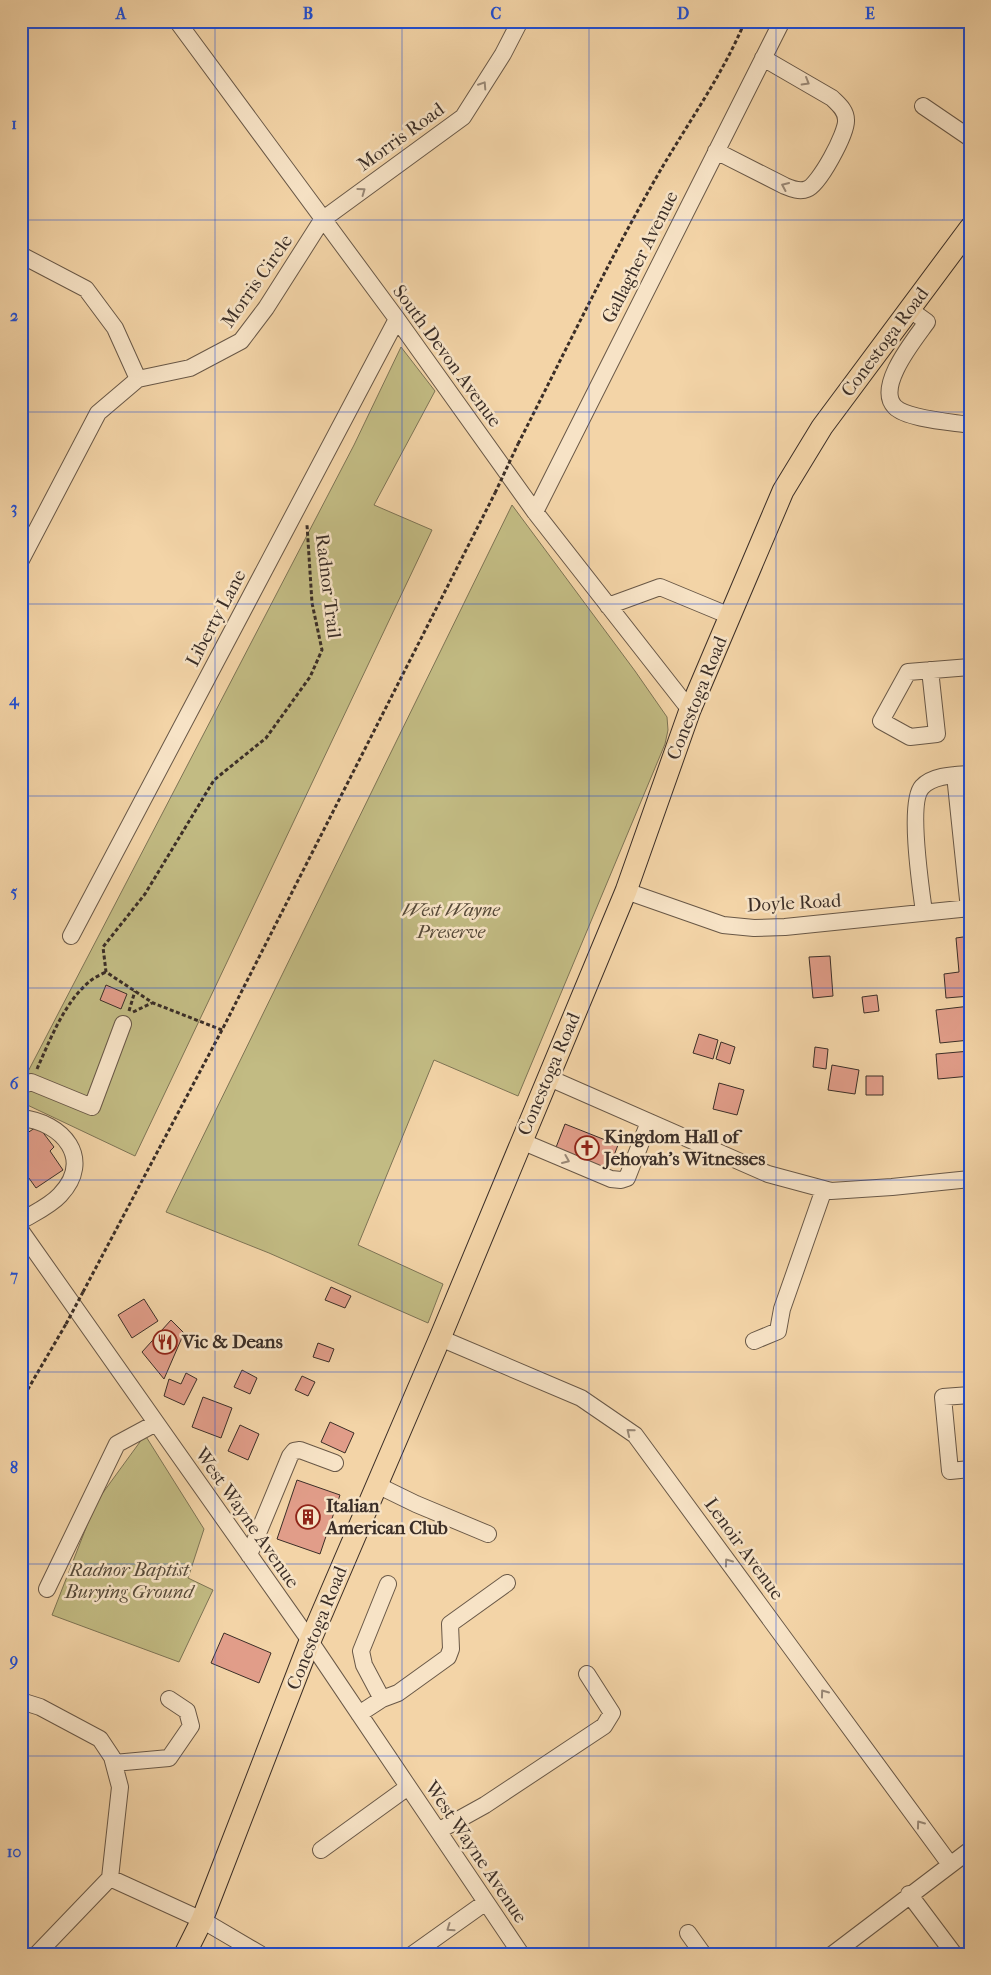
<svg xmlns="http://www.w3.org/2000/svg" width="991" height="1975" viewBox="0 0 991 1975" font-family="'IM FELL French Canon',serif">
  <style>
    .green { fill: #c2bb83; stroke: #7e7455 }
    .building { fill: #e19d89; stroke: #3b2e27 }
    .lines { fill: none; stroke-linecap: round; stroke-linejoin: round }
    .minor-casing { stroke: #695847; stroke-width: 18 }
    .major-casing { stroke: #3b2e27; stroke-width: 23 }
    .path { stroke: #3b2e27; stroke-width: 3; stroke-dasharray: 4 2.5; stroke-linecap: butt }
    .minor { stroke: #f7e3c6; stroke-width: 16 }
    .major { stroke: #f3d4a7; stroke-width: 21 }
    .path-bridge { stroke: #3b2e27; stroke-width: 3; stroke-dasharray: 4 2.5; stroke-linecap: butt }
    .oneway { stroke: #998876 }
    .grid { fill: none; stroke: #1d4ed8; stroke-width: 1; stroke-opacity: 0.55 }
    .labels { text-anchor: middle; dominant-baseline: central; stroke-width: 5; stroke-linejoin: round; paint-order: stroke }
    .street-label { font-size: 19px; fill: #3b2e27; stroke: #f7e3c6 }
    .park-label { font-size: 19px; font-style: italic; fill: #564a39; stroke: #f7e3c6 }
    .poi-label { font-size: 19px; font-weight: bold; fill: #3b2e27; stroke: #f7e3c6; text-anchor: start }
    .neatline { fill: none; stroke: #1d4ed8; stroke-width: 2 }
    .grid-label { font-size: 16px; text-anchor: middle; font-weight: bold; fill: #1d4ed8 }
  </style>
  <rect width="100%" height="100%" fill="#f3d4a7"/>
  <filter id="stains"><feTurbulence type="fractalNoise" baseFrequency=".004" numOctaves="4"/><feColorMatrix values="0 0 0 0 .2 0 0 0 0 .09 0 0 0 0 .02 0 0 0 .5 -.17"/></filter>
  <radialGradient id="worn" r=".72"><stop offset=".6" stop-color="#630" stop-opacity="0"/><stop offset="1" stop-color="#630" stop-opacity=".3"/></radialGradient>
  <path class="green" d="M401,347L435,391L374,505L432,530L135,1156L21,1102V1085L354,445Z
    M512,505L635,671L667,717L668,730L665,744L518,1096L434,1060L358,1245L443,1284L428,1323L269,1253L166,1212Z
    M145,1435L204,1529L188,1578L213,1590L179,1662L52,1615L93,1510L102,1494Z"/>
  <path class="building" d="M970,936V996L946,998L944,974L959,972L956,938Z
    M830,956L833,996L813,998L809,957Z
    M106,985L127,994L121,1009L100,1000Z
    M877,995L879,1011L864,1013L862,997Z
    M970,1006V1040L940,1043L936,1010Z
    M699,1034L718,1040L713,1059L693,1053Z
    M721,1042L735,1047L730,1064L716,1059Z
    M815,1047L828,1049L826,1069L813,1067Z
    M970,1051V1076L938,1079L936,1054Z
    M832,1065L859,1070L855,1094L828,1090Z
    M866,1076H883V1095H866Z
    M719,1083L744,1090L737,1115L713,1109Z
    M565,1124L618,1145L608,1171L555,1150Z
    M38,1126L54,1147L50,1151L63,1170L36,1188L21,1167V1137Z
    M331,1287L351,1296L345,1308L325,1300Z
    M144,1299L158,1321L132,1338L118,1315Z
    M171,1320L184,1333L164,1379L142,1352Z
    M318,1343L334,1349L329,1362L313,1357Z
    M242,1370L257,1378L250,1394L234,1387Z
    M186,1373L197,1379L184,1405L164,1396L169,1379L181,1384Z
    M302,1376L315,1382L308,1396L295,1390Z
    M203,1397L232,1408L221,1438L192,1427Z
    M330,1422L354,1433L345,1453L321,1442Z
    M240,1425L259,1434L248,1460L228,1451Z
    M297,1480L340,1495L320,1554L277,1539Z
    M224,1633L271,1653L259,1683L211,1663Z
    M236,1949L245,1954H233Z"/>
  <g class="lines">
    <g class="minor-casing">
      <path id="minor" d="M177,21L397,319L535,512L690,710
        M923,106L970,138
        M716,151L785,186C792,189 800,192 807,189C819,185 847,133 846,120C846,110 838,104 832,98L763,58
        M21,255L86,289L115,328L138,379
        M909,309L927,322C915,339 875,387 895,407C907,419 952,422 970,425
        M535,512L782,21
        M21,560L98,413L138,379L190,368L241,341L266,308L322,220L463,117L503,54L520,21
        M608,606L660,587L730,616
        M930,670L937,734L910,737L881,721L908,672L970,667
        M955,775L969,909
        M626,891L723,925L754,928L785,927L970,908
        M924,912C921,890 908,802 922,787C933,775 955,775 970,774
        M71,936L397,319
        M547,1077L768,1174L831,1191L892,1187L970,1179
        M21,1086L31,1082L92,1107L123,1024
        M21,1118C63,1122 94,1159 60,1195C50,1206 34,1213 21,1221
        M521,1141L611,1179L621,1180L627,1178L649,1122
        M21,1231L310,1641L521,1954
        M440,1338L581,1398L635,1435L949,1863
        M754,1341L778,1331L782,1309L824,1189
        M970,1395L943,1397L950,1471L970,1469
        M377,1485L416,1504L488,1534
        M249,1555L290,1456L294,1451L300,1450L335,1463
        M47,1589L117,1444L156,1423
        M382,1699L364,1665L361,1651L388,1584
        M21,1701L40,1707L100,1739L112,1757L120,1787L110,1878L37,1954
        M359,1714L382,1699L398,1693L448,1657L451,1649L450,1624L507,1583
        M114,1763L169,1758L191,1726L187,1711L169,1699
        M438,1831L485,1805L604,1726L612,1713L587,1674
        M321,1850L408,1787
        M110,1878L202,1920L260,1954
        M909,1894L954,1954
        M688,1933L703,1954
        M413,1954L486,1902
        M833,1954L970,1850"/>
    </g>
    <g class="major-casing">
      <path id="major" d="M185,1954L202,1920L310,1641L440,1338L626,891L690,710L783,491L822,427L970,228"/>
    </g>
    <path class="path" d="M518,444C562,358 604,270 652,185C682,131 721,79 745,21
      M129,1011L135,991
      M133,1012L152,1003
      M222,1030L153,1003L106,972L103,947L145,894L214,780L266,738L310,677L322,650L312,603L307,525
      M37,1069C50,1040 64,1003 89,982C93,978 100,975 106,972
      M83,1292L222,1030L495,493
      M21,1401L66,1324"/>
    <use href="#minor" class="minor"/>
    <use href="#major" class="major"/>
    <path class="path-bridge" d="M495,493L518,444
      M66,1324L83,1292"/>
  </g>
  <defs><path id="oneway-chevron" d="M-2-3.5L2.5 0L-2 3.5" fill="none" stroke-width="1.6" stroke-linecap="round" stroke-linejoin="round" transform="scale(1.25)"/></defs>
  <g class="oneway">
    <use href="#oneway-chevron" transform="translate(806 82) rotate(30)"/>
    <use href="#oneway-chevron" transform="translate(483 85) rotate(-57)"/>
    <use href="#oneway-chevron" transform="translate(785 186) rotate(-156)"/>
    <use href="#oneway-chevron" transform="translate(362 191) rotate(-36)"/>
    <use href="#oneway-chevron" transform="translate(566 1160) rotate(23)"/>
    <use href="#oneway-chevron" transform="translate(630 1432) rotate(-141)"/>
    <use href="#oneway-chevron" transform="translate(728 1562) rotate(-126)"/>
    <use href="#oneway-chevron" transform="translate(824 1693) rotate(-126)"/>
    <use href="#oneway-chevron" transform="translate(920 1824) rotate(-126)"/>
    <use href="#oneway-chevron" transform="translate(450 1928) rotate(145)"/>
  </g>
  <path class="grid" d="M215,21V1954M402,21V1954M589,21V1954M776,21V1954M21,220H970M21,412H970M21,604H970M21,796H970M21,988H970M21,1180H970M21,1372H970M21,1564H970M21,1756H970"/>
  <defs>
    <g id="church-ring" transform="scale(1.25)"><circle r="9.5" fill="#f7e3c6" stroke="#8f2418" stroke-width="1.5"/><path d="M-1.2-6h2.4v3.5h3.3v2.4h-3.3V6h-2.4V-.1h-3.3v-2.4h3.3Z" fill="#8f2418"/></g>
    <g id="restaurant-ring" transform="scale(1.25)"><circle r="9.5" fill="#f7e3c6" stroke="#8f2418" stroke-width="1.5"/><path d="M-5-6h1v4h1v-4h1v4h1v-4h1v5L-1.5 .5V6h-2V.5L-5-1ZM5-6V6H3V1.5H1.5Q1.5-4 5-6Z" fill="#8f2418"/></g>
    <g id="building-ring" transform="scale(1.25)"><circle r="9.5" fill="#f7e3c6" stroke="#8f2418" stroke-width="1.5"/><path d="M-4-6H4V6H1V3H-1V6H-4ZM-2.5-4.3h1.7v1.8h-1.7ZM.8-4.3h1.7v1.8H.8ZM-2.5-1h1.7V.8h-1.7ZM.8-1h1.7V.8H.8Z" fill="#8f2418"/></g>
  </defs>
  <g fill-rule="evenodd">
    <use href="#church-ring" x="587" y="1148"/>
    <use href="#restaurant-ring" x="165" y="1342"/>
    <use href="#building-ring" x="308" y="1517"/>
  </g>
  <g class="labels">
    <g class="street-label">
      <text transform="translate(401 137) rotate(-36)">Morris Road</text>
      <text transform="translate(640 257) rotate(-63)">Gallagher Avenue</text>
      <text transform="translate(257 281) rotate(-55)">Morris Circle</text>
      <text transform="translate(885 342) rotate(-53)">Conestoga Road</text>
      <text transform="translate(447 356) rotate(54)">South Devon Avenue</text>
      <text transform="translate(328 586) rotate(83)">Radnor Trail</text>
      <text transform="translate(216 618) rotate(-62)">Liberty Lane</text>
      <text transform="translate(697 698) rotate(-68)">Conestoga Road</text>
      <text transform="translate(794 903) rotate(-3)">Doyle Road</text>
      <text transform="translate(549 1074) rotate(-67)">Conestoga Road</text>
      <text transform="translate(247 1518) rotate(55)">West Wayne Avenue</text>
      <text transform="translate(744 1549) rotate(54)">Lenoir Avenue</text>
      <text transform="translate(317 1628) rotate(-68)">Conestoga Road</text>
      <text transform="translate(476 1852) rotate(56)">West Wayne Avenue</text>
    </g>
    <g class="park-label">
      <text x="451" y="910">West Wayne<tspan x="451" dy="22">Preserve</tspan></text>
      <text x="129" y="1570">Radnor Baptist<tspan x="129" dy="22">Burying Ground</tspan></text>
    </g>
    <g class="poi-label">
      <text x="604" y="1137">Kingdom Hall of<tspan x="604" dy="22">Jehovah's Witnesses</tspan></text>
      <text x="182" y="1342">Vic &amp; Deans</text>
      <text x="326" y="1506">Italian<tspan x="326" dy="22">American Club</tspan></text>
    </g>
  </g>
  <rect width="991" height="1975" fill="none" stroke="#f3d4a7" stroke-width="55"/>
  <rect x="28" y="28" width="936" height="1920" class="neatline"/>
  <g class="grid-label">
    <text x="121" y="19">A</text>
    <text x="308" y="19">B</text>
    <text x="496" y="19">C</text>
    <text x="683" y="19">D</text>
    <text x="870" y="19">E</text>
    <text x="14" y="129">1</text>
    <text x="14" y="321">2</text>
    <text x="14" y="513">3</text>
    <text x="14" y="705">4</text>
    <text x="14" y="897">5</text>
    <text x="14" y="1089">6</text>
    <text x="14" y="1281">7</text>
    <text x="14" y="1473">8</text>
    <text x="14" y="1665">9</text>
    <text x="14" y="1857">10</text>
  </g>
  <rect width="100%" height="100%" filter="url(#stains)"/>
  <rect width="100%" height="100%" fill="url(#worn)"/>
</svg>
